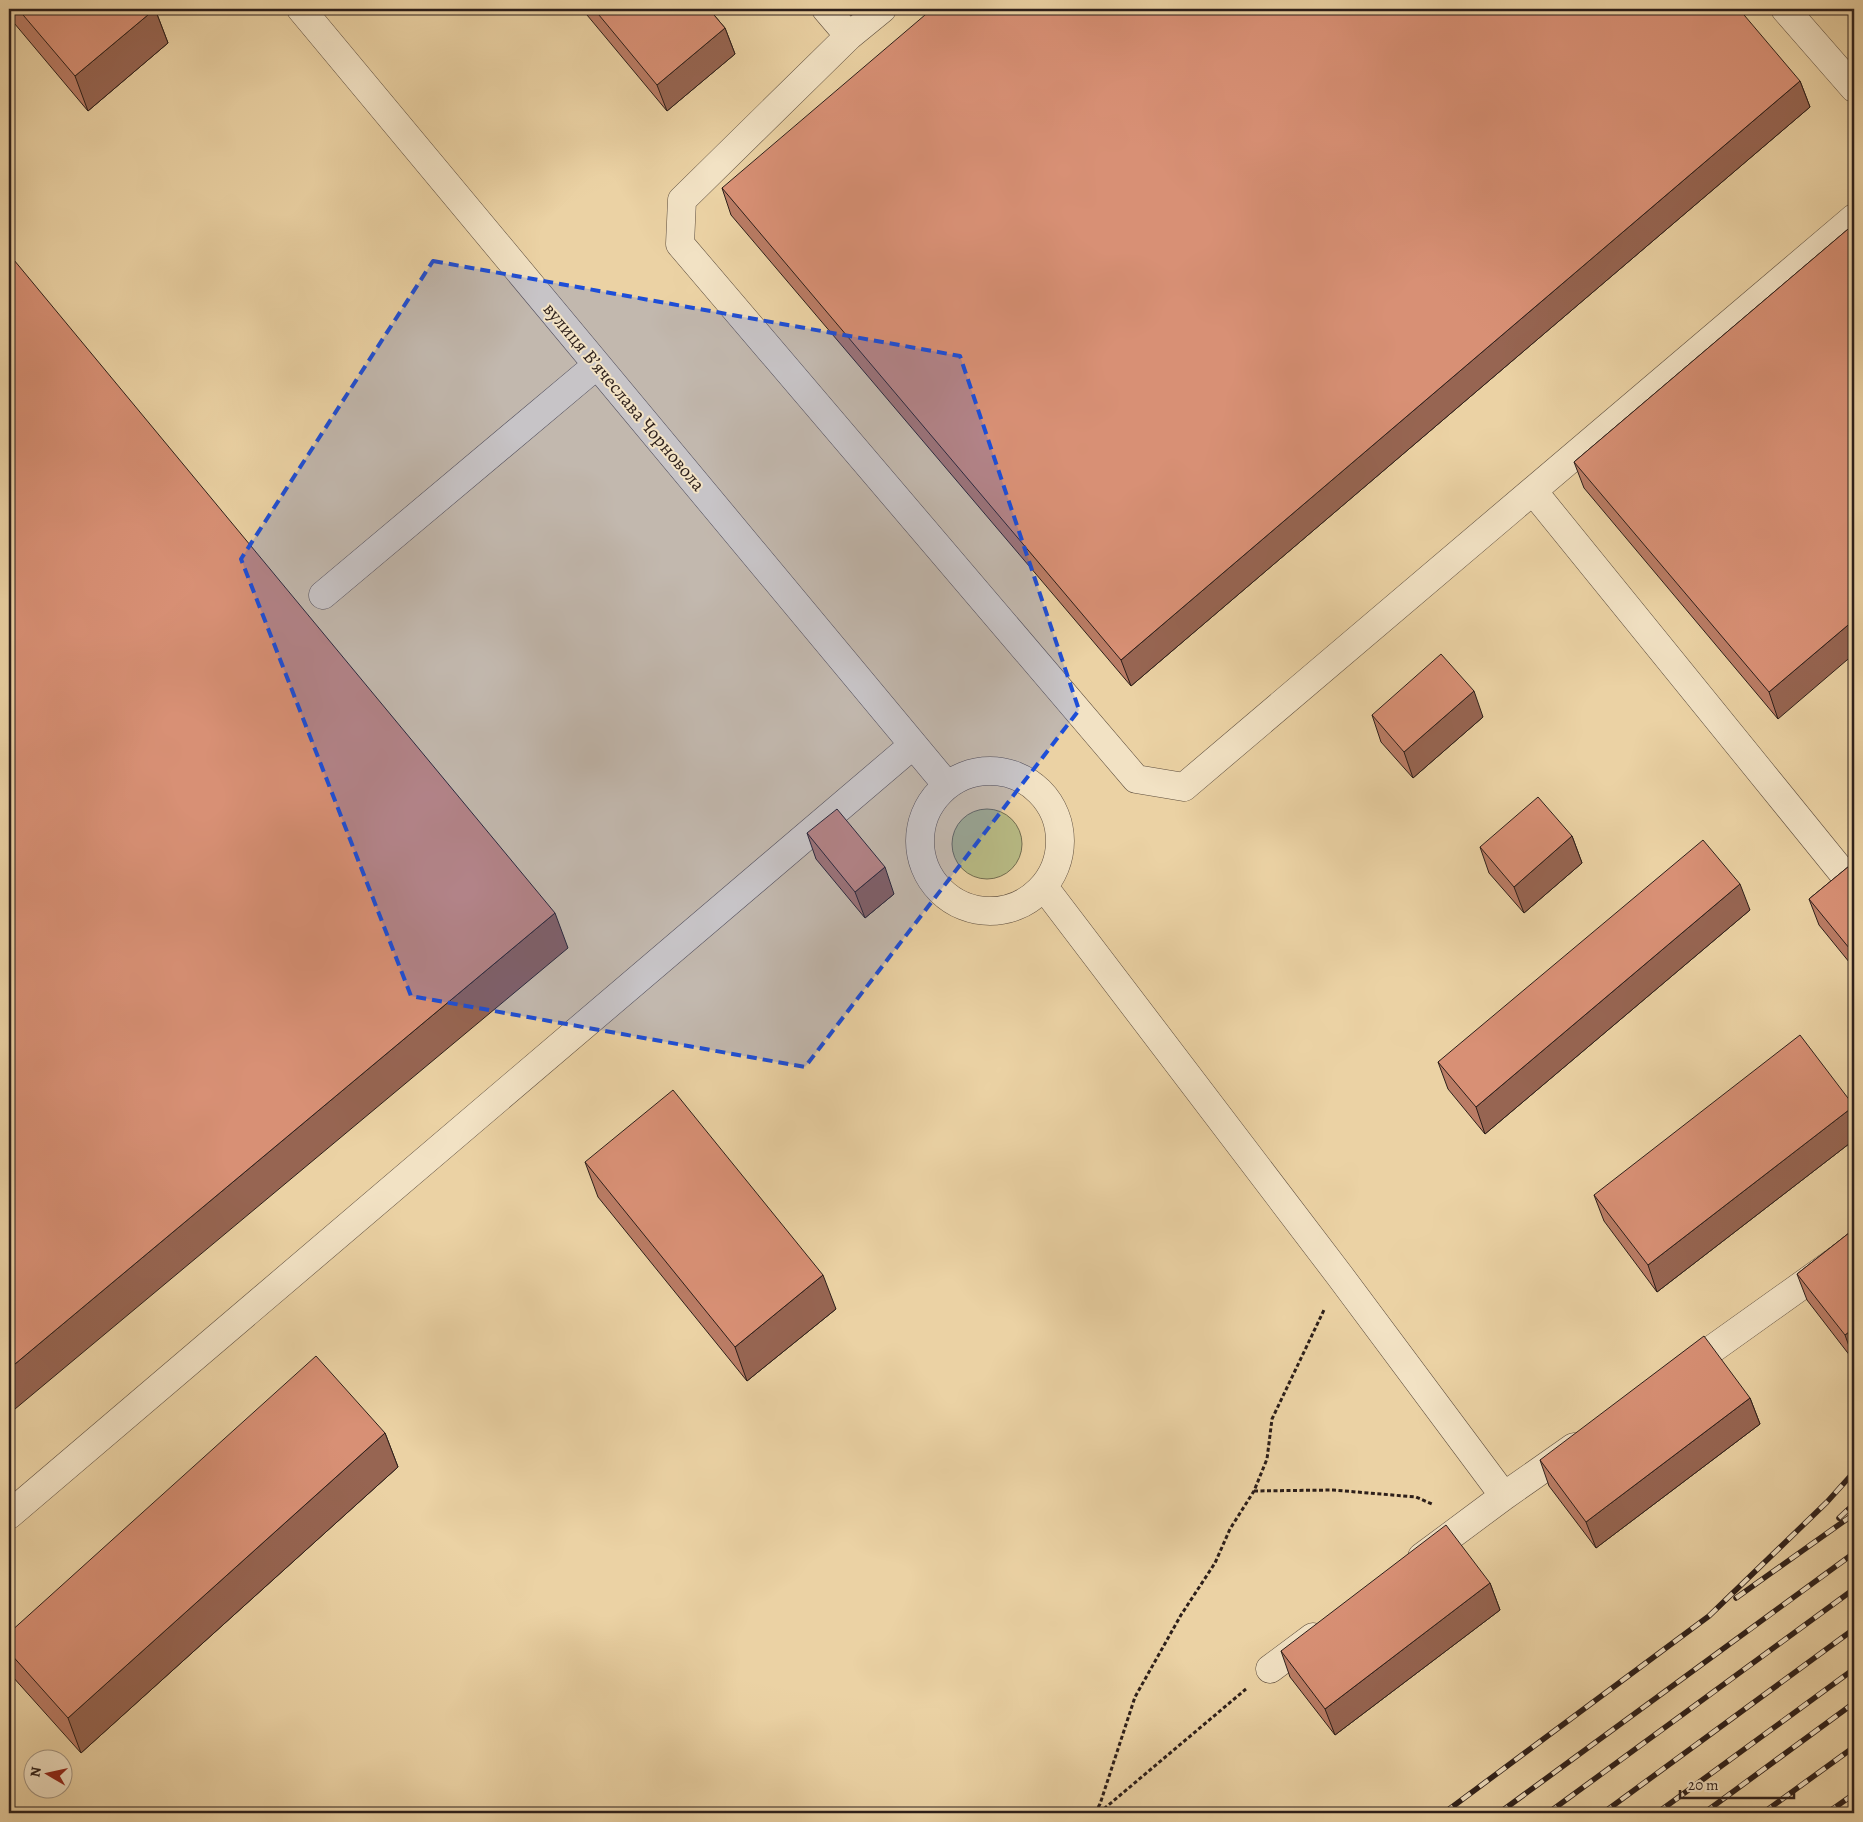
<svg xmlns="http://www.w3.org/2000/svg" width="1863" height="1822" viewBox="0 0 1863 1822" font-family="Alegreya,serif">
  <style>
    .green { fill: #b8bb85; stroke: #726d50 }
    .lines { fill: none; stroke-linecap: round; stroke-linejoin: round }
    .minor-casing { stroke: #5c4c3c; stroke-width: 29 }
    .path { stroke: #2d1f1a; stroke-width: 3; stroke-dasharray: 4 2.5; stroke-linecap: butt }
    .minor { stroke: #f2e2c4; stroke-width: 28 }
    .rail-casing { stroke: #2d1f1a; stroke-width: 5.5 }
    .rail { stroke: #f2e2c4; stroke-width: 4; stroke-dasharray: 11; stroke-linecap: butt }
    .wall { fill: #ba7c65; stroke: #2d1f1a }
    .shaded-wall { fill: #976552; stroke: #2d1f1a }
    .building { fill: #d89075; stroke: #2d1f1a }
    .marked { fill: #1d4ed8; fill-opacity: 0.2; stroke: #1d4ed8; stroke-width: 4; stroke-dasharray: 10 6; stroke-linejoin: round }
    .labels { text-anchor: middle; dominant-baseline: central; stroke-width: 4; stroke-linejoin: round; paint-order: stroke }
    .street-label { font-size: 19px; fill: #2d1f1a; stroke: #f2e2c4 }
  </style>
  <rect width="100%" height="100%" fill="#ebd2a4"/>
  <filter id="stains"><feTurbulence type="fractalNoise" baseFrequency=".004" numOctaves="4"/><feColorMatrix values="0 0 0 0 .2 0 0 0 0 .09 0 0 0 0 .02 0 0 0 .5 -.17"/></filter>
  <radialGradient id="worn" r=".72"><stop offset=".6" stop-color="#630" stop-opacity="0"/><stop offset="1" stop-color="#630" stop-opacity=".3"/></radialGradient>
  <path class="green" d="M952 844a35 35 0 1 1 70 0a35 35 0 1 1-70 0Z"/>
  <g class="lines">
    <g class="minor-casing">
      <path id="minor" d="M301,9L946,784
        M826,9L849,36
        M882,9L849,36L682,200L680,244L1136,779L1184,787L1854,218
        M1785,9L1854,88
        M1533,491L1846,877
        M323,595L597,365
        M920 841a70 70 0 1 1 140 0a70 70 0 1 1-140 0Z
        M1044,887L1340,1276L1504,1496L1422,1557
        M1683,1370L1854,1248
        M1504,1496L1574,1447
        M9,1515L913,745
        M1270,1669L1313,1637"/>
    </g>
    <path class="path" d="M1254,1491L1333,1490L1416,1497L1434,1505
      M1095,1813L1100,1804L1135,1697L1181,1615L1215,1563L1230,1529L1254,1491L1267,1459L1272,1419L1324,1310
      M1099,1813L1246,1689"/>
    <use href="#minor" class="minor"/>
    <g class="rail-casing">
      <path id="rail" d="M1839,1518L1854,1504
        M1736,1598L1854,1514
        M1444,1813L1709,1616L1827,1502L1854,1472
        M1499,1813L1854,1553
        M1548,1813L1854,1589
        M1603,1813L1854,1629
        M1657,1813L1854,1669
        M1704,1813L1854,1703
        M1763,1813L1854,1747
        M1827,1813L1854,1794"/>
    </g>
    <use href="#rail" class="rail"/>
  </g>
  <path class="wall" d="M9,9H155L168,43L88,111L9,17Z
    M582,9H709L725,28L735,54L667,111Z
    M1800,81L1810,107L1131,686L731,215L722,188Z
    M1854,224L1778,719L1584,488L1574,462Z
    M1372,715L1483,717L1413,778L1381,742Z
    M807,833L894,894L865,918L816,859Z
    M1572,836L1582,863L1524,913L1489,873L1480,847Z
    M1854,862V968L1819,925L1809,899Z
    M1750,910L1485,1134L1448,1089L1438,1062Z
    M1854,1106V1140L1657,1292L1604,1221L1594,1195Z
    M585,1162L836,1309L747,1381L598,1197Z
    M1854,1229V1361L1807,1300L1797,1274Z
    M1750,1398L1760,1424L1596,1548L1549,1486L1540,1460Z
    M385,1433L398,1467L81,1753L12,1676L9,1667V1652Z
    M1490,1583L1500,1610L1335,1735L1290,1677L1281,1651Z"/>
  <path class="shaded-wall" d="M155,9L168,43L88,111L75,76Z
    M725,28L735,54L667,111L657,85Z
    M1800,81L1810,107L1131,686L1121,660Z
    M1854,620V654L1778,719L1769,692Z
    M1474,691L1483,717L1413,778L1404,752Z
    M1572,836L1582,863L1524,913L1514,887Z
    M885,867L894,894L865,918L855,892Z
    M1740,884L1750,910L1485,1134L1476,1107Z
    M555,913L568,948L9,1414V1369Z
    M1854,1106V1140L1657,1292L1648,1265Z
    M823,1275L836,1309L747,1381L735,1347Z
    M1854,1328V1360L1845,1335Z
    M1750,1398L1760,1424L1596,1548L1586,1522Z
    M385,1433L398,1467L81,1753L68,1718Z
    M1490,1583L1500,1610L1335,1735L1325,1709Z"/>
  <path class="building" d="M18,9H155L75,76Z
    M594,9H709L725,28L657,85Z
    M932,9H1739L1800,81L1121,660L722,188Z
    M1854,224V620L1769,692L1574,462Z
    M9,254L555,913L9,1369Z
    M1441,654L1474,691L1404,752L1372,715Z
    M1538,797L1572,836L1514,887L1480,847Z
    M837,809L885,867L855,892L807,833Z
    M1703,840L1740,884L1476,1107L1438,1062Z
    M1854,862V954L1809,899Z
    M1800,1035L1854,1106L1648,1265L1594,1195Z
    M673,1090L823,1275L735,1347L585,1162Z
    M1854,1229V1328L1845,1335L1797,1274Z
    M1704,1336L1750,1398L1586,1522L1540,1460Z
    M316,1356L385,1433L68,1718L9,1652V1633Z
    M1446,1525L1490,1583L1325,1709L1281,1651Z"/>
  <path class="marked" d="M433,261L960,356L1079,710L805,1067L411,996L241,559Z"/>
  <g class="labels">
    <g class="street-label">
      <text transform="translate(624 397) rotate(50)">вулиця Вʼячеслава Чорновола</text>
    </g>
  </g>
  <rect width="1863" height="1822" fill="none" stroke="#ebd2a4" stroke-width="30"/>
  <rect x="10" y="10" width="1843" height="1802" fill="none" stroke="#2d1f1a" stroke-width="2.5"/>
  <rect x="15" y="15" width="1833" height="1792" fill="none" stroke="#2d1f1a"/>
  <g transform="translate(48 1774) rotate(279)"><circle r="24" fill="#f2e2c4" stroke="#a39480"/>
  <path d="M0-4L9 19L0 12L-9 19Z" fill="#8f2418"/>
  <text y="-8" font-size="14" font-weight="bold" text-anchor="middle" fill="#2d1f1a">N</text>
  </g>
  <path d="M1680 1790v8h114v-8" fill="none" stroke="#2d1f1a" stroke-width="2.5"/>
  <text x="1688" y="1790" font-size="15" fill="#2d1f1a" stroke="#f2e2c4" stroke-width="4" paint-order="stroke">20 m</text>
  <rect width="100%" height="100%" filter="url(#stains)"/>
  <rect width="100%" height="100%" fill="url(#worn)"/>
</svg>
